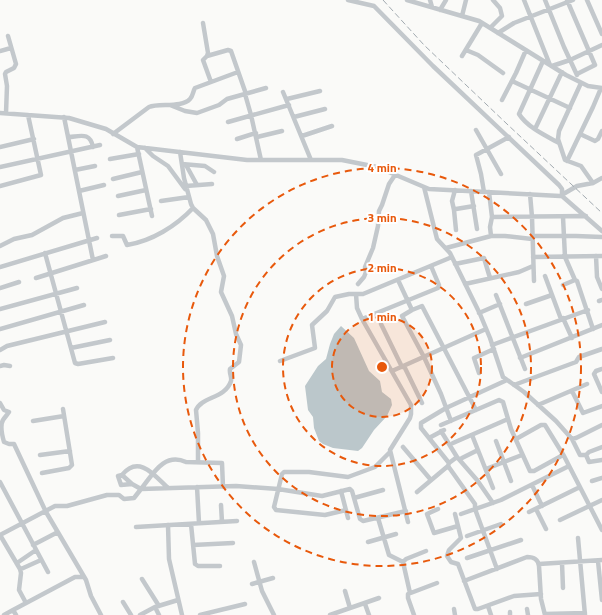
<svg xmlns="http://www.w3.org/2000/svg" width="602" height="615" viewBox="0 0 602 615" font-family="'Titillium Web',sans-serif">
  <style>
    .water { fill: #bbc7cb }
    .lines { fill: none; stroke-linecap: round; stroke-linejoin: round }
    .minor { stroke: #c3c8cc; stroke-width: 4.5 }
    .rail { stroke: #a2aab0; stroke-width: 1; stroke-dasharray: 6 3; stroke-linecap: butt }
    .ring { fill: none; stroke: #e8590c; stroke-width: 2; stroke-dasharray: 7 5 }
    .centre { fill: #e8590c; stroke: #fff; stroke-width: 2 }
    .ring-label { font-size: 12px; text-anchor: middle; font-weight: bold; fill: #e8590c; stroke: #fff; stroke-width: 4; stroke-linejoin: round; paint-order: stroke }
  </style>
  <rect width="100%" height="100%" fill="#fafaf8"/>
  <path class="water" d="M341,326L354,338L369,371L380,381L382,392L391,399L392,405L387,416L374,430L362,448L358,451L333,448L323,444L319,441L314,428L313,417L308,410L305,386L318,366L326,359L330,344L334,334Z"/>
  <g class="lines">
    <path class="minor" d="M348,0L374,6L433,66L559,185L562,189V196L602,231
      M407,0L479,21L566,75L588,86L602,88
      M430,0L432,7
      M524,0L550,65
      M545,0L564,47L577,75
      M567,0L595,65L577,74
      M587,0L602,34
      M440,10L446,0
      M462,16L466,0
      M203,23L208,53L207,56L203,60L211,82
      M490,28L502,16L500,8L493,0
      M498,33L514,23L573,0
      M466,50L478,55L503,73
      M0,51L11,48
      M207,56L228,50L231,51L246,94
      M462,56L482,23
      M543,61L519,114C527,127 546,136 559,143
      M552,66L570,60L602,45
      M512,81L570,108
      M581,83L559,131L558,139L565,160L581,166L593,183
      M283,92L311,160
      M245,94L251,115L261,160
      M287,99L320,91
      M502,100L516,73L526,50
      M170,105L185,111L197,113L219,105L227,99L266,88
      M0,113L69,118L106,129L137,147L247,160H342L377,167L429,189L560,196L577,186L593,183L602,178
      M6,113L7,86L5,74L6,72L14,68L16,64L8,36
      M64,117L93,260
      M294,117L325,109
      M228,122L289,105
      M535,129L562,72
      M476,130L501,174
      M113,134L149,107C159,103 182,108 190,99C193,96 193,91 195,88L238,72
      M580,134L595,141L598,139L602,131
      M302,136L332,126
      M69,137C81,136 90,132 93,147
      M257,137L282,131
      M237,139L256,133
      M0,147L34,139
      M137,147L152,216
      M145,148L153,156L168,166L185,189
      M180,152L184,178L191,204L193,208L206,220L213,234L217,256L224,276L221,292L232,316L236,334L241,345L239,362L230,369C229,373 232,377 231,381C225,399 202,396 196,410L198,433V462
      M110,159L139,154
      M567,161L593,107L601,88
      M182,164L205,166L214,172
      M186,165L197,185
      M0,167L100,145
      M75,170L95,166
      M113,179L142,172
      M0,186L41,175L28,115
      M186,186L212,184
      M424,187L437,239L450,253L480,314L490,338L503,377L524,392L556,421L572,439L576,438L602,425
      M79,191L104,185
      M471,191L477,229
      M484,192L481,174L476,155L509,137
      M489,192L492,217L490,227L491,236
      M530,194L532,217L534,281
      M118,196L146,190
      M161,201L189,197
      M454,210L452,201L455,190
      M119,215L151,209
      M492,217L586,216
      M563,217L565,257L575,280
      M456,230L454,210L456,209L474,206
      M112,236H123L127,245C152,241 176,226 193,208
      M533,236H576L602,237
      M0,246L14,239L32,235L63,218L83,213
      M446,248L491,236H505L532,239
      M45,253L75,363L78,364L113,358
      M596,256L597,277L602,289
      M533,257L602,256
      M455,264L484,258L490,278
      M0,267L97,238
      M545,276L561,319
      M36,278L106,256
      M398,280L412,310L422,306L476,410
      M358,284L364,277L366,272L365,267L373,248L378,226L379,211L382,205L389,184L395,175
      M465,284L519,272L533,266
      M563,285L575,280L577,281L593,329
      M0,288L19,282
      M356,294L357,308L362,319L411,405V414L410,418L390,450L408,522
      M496,295L525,369
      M599,301L602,300
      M526,304L552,295
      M0,309L77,288
      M412,310L402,316L424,357L441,394L451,421
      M479,313L500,304
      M563,318L572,338
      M362,319L438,288L439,285L431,266
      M381,324L402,367
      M0,329L84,305
      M492,345L588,310
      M71,348L110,340
      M0,350L7,346L105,322
      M520,358L602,325
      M280,361L315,348L312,325L327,311L335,297L349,294H363L452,257
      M0,366L4,365L10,366
      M404,366L422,403
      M602,369L596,371L594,374L602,392
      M392,371L486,329
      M479,373L474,358L494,349
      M514,385L576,362L579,357L602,349
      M572,391L583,413L602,406
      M0,403L4,410L9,412C7,415 5,417 3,420C0,425 2,435 4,442L9,444H14L46,512L86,580L91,596L101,615
      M538,405L587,384
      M33,421L64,416
      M441,425L499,400L503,402L511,429L530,471H534L563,455
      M441,431L457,457
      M472,435L493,488
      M429,438L444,430
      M516,439L541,425H545L564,456L602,530
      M572,439L580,455H586
      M496,441L511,481
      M453,443L508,419
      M403,447L431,480
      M602,447L589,452L586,455L589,462L602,460
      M40,455L70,451
      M462,458L478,450
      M449,463L457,457L477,480L493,503
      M448,466L475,504V509L497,569
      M486,469L522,455
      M42,473L69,468L72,465L63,409
      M122,475C139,454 155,476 168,488
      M592,481L602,478
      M0,482L48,572
      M132,484L122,475L118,476L121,485L132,484L141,489C153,474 164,452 186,462L222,463L223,487
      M532,485L542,506
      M197,487L199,523
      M341,491L348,518
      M417,492L448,466L449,463L421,428V423L446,408L507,380
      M354,498L383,490
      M221,505L222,522
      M438,509L427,514L434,533L458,526
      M536,509L546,529
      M346,510L325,515L276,510L274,507L282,474L284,472H309L348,477L375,467L390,452
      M529,512L580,487
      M455,514L461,538L449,550L447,556L451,562L458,564L475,609H478L514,596L541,594
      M461,514L501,500L569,466
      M378,518L389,555L403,562
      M560,520L602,500
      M191,524L195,564L198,566H220
      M168,525L169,559L182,615
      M136,527L237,521
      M0,535L55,506H67L107,495H119L124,499L134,498L141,489L236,486L278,489L322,496L350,489L352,491L360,519L363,521L406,511
      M0,535L20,569L21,573L19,590L26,603
      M467,536L501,524
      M578,538L585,615
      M368,542L396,534
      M33,545L58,532
      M193,545L233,543
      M467,558L521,540
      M598,561L602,600
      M254,562L262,591L274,615
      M17,563L36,550
      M562,563L563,588
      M539,564L602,560
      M21,569L41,560
      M142,579L159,606
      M464,581L527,557C534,557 538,559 539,566L541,599L545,615
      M252,584L273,578
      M345,591L350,608
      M410,593L403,562L406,559L426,551
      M123,602L131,615
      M365,604L369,615
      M488,606L491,615
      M155,607L159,615
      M454,609L455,615
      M527,609L528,615
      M510,612V615
      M545,614L585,613
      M4,615L13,610
      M16,615L13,610L75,577H84
      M140,615L155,607L178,600
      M200,615L245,604
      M330,615L379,598
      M414,615L408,598V594L437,583"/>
    <path class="rail" d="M383,0L424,45L507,124L602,213"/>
  </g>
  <circle cx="382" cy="367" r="50" fill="#e8590c" fill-opacity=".12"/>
  <g class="ring">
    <circle cx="382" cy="367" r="50"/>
    <circle cx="382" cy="367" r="99"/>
    <circle cx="382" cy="367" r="149"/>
    <circle cx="382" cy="367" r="199"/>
  </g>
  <circle cx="382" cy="367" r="6" class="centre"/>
  <g class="ring-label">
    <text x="382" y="172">4 min</text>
    <text x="382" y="222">3 min</text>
    <text x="382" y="272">2 min</text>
    <text x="382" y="321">1 min</text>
  </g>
</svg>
